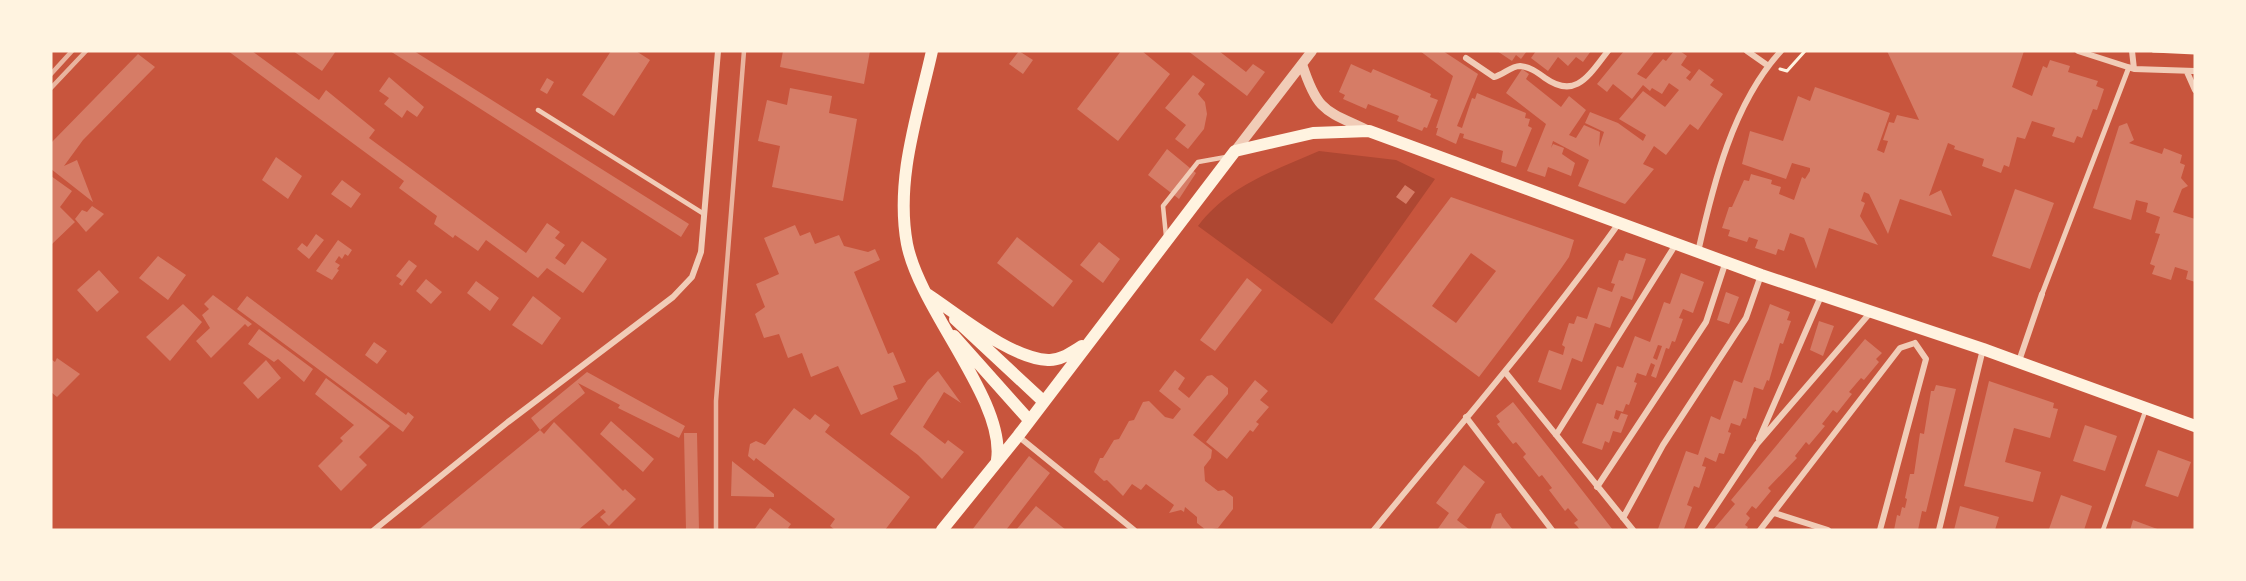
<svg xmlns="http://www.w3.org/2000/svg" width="2246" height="581" viewBox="0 0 2246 581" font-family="Signika,sans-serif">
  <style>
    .green { fill: #ae4732 }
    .building { fill: #d67c66; fill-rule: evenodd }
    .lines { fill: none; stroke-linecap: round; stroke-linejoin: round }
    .path { stroke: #fff3e0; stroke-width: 3 }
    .service { stroke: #f1ccb7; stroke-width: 4.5 }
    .pedestrian { stroke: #f1ccb7; stroke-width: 5 }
    .minor { stroke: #f1ccb7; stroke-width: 6 }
    .tertiary { stroke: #f1ccb7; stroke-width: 10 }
    .secondary { stroke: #fff3e0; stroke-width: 12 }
    .rail { stroke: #e9b49f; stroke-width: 4.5 }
  </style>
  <rect width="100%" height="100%" fill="#c8553d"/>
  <path class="green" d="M1319,151L1396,160L1435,179L1332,324L1198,226C1228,186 1275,170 1319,151Z"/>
  <path class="building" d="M228,51H252L319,100L326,90L375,130L369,138L526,253L547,223L560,232L555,238L565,245L555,258L565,265L582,241L607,259L583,293L547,268L538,278L486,240L478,251L455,235L453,238L434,224L437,216L399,188L404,181Z
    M293,51H336L322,71Z
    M390,51H414L689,224L681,237Z
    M611,51H636L650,60L614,116L582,95Z
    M783,51H870L864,84L780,67Z
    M1019,51L1033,60L1023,74L1009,64Z
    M1121,51H1142L1170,74L1118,141L1077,109Z
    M1188,51H1219L1246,72L1253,64L1265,72L1247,96Z
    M1420,51H1443L1478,74L1457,126L1462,128L1472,98L1475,99L1477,93L1526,113L1525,118L1530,119L1528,126L1532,128L1516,167L1501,162L1503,151L1463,138L1464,134L1460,133L1456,144L1436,135L1438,128H1436L1453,76Z
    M1497,51H1527L1521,59L1516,55L1512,61Z
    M1536,51H1591L1583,62L1576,57L1568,66L1558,57L1548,71L1531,58Z
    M1624,51H1655L1637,74L1646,79L1663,59L1666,61L1674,51H1680L1687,56L1681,65L1691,72L1686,78L1690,81L1699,69L1714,80L1710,85L1723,94L1698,130L1690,124L1666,155L1654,146L1643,164L1654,169L1625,204L1578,186L1589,160L1553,141L1551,148L1553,144L1564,148L1562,154L1575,163L1571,176L1548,167L1545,177L1527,171L1546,124L1506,93L1522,69L1529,74L1526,79L1561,107L1569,96L1586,110L1569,135L1576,138L1584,125L1600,132L1599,147L1604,132L1585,123L1590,112L1618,123L1643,141L1646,135L1619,119L1643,91L1665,107L1679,90L1669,83L1662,94L1652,88L1650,91L1643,85L1632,99L1613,84L1607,92L1597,84Z
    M1887,51H2024L2012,87L2032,96L2043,66L2047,68L2050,60L2070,66L2068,72L2098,81L2096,86L2104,89L2097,110L2093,109L2082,138L2077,136L2074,143L2052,136L2055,128L2032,121L2025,139L2017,137L2009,167L2004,165L2001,173L1982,166L1984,159L1954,149L1955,146L1948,143L1929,196L1941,190L1952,216L1900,199L1888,234L1869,194L1864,192L1861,201L1865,203L1860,216L1878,245L1829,228L1816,269L1804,238L1790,233L1784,251L1778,249L1776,255L1755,248L1758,240L1749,237L1747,242L1728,236L1730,230L1722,228L1729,207H1732L1744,180L1749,181L1751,174L1772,180L1771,184L1781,187L1779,194L1794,200L1802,177L1805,179L1810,171V168L1792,163L1786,179L1742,164L1750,131L1783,141L1798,96L1810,101L1815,87L1890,113L1877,150L1884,153L1888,141L1883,140L1889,122L1894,123L1897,115L1919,120Z
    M138,54L155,67L83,140L64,166L77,160L93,202L51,169V143Z
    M1351,64L1371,73L1373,69L1431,94L1430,97L1438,100L1427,128L1424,127L1422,131L1397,121L1399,116L1368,104L1366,109L1343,99L1345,95L1339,92Z
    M1193,75L1205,84L1198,94L1205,102L1207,114L1204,129L1188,149L1175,139L1186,125L1165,108Z
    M389,77L424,107L417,117L407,110L402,118L384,104L389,98L379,91Z
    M547,78L554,82L547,94L540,90Z
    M790,88L832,96L829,113L857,119L843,201L772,187L780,146L758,141L767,100L787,105Z
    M2127,123L2134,140L2129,143L2162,154L2164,148L2182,155L2180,163L2185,165L2181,178L2188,186L2182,189L2173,212L2195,219V282L2186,279L2188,271L2175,267L2171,280L2152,274L2155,266L2150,264L2160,234L2155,233L2160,217L2146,212L2148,203L2136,200L2131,220L2093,208L2119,126Z
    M1167,149L1196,173L1179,199L1148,175Z
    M276,157L302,176L288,199L262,180Z
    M51,176L72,191L60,207L75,222L51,245Z
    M342,180L361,194L351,208L331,194Z
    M1405,185L1415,192L1406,204L1396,197Z
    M2015,189L2054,203L2030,269L1992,256Z
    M1451,197L1574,240L1569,257L1560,270L1479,377L1374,299ZM1471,253L1496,271L1456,323L1432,306Z
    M92,206L104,214L86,232L75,219L82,210L87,212Z
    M795,225L800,236L810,232L815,244L839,235L844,246L868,252L875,249L880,260L854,272L888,354L893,352L906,382L893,386L898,399L861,415L838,366L811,377L802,353L788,358L779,334L764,338L755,314L765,307L756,284L779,274L764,238Z
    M316,234L324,240L309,259L297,249L302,243L307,247Z
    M1017,237L1073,281L1053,307L997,263Z
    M338,240L352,250L348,256L345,254L342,259L339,256L335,262L340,265L337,269L339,270L332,280L316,271Z
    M1099,242L1120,259L1103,283L1080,265Z
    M1626,253L1646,259L1632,300L1621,296L1610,328L1595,323L1582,362L1572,358L1561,390L1538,382L1549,350L1563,355L1565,347L1562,345L1569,323L1574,324L1577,316L1587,319L1598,287L1612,292L1615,284L1611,283L1619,260L1623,261Z
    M158,256L186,275L168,300L139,278Z
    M409,260L417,266L402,286L399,284L402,280L396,276Z
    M99,270L119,292L97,312L77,290Z
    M1681,273L1704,282L1693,313L1683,309L1679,318L1683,319L1675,342L1672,341L1669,349L1666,348L1656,378L1651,376L1655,365L1651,363L1646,376L1637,373L1634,382L1637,383L1629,405L1626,404L1623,412L1616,410L1614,418L1618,420L1621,413L1628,415L1621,433L1613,431L1609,443L1605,441L1602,450L1582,443L1597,403L1603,405L1617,366L1623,368L1635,336L1650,342L1664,302L1670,304ZM1658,345L1662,346L1657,360L1653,358Z
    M1247,278L1262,290L1215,351L1200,340Z
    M426,279L442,292L431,304L416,291Z
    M476,281L499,298L490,311L467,293Z
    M1726,292L1739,297L1729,324L1717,320Z
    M213,295L252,324L248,327L245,324L211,358L196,341L210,328L202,315L209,309L204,304Z
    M247,296L406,415L408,412L414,417L403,432L237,309Z
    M533,296L561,318L542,345L512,325Z
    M183,304L202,322L170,361L146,337Z
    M1770,304L1790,312L1787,320L1791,321L1783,344L1780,343L1769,381L1767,380L1763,390L1754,387L1746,419L1743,418L1740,426L1731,423L1728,432L1731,433L1724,454L1719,453L1716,462L1705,457L1702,466L1706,467L1699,488L1694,486L1687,505L1692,507L1684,529H1658L1686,451L1698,455L1711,416L1720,420L1734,380L1742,383Z
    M1819,321L1834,326L1823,356L1810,350Z
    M259,329L313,369L304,382L278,359L274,362L248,344Z
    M1865,339L1882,353L1876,359L1879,362L1864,380L1861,378L1849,392L1852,394L1837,413L1833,410L1822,424L1825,426L1809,445L1806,442L1795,456L1797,458L1768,488L1771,491L1756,509L1752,506L1746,514L1750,518L1745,525L1748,527L1746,530H1713L1735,504L1731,500Z
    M374,342L387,351L377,364L365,355Z
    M57,358L80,374L57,397L51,392V359L55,362Z
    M266,360L281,378L258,399L243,383Z
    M1175,370L1185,378L1178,389L1189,398L1207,376L1212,375L1228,388V394L1193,435L1212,450L1211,458L1204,467L1205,481L1218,491L1224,490L1233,497V509L1218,528L1206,530L1197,523V517L1185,507L1184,512L1181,510L1169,513L1174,505L1146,484L1141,490L1132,484L1123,496L1107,480L1104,481L1094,472L1100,458H1103L1114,440L1119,439L1129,421L1134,420L1143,402L1149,401L1165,417L1173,419L1181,409L1159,391Z
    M938,371L961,403L944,392L923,427L945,444L948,440L964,452L942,479L918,455L890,434L928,380Z
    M587,372L685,426L679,438L618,408L620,405L578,383L585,393L540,430L531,418Z
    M326,378L390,426L359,457L367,465L341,491L318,466L343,441L340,438L354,425L315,394Z
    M1255,380L1268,391L1260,400L1269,407L1256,422L1259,424L1253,432L1250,430L1227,459L1206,442Z
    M1989,381L2054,403L2053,408L2058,409L2050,438L2014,428L2005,462L2041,472L2033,502L1964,486Z
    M1936,385L1956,389L1926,512L1922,511L1918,530H1894L1897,515L1900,516L1902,507L1905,508L1907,499L1905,498L1910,474H1914L1920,433L1924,434L1931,391H1934Z
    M1513,402L1557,458L1613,530H1580L1577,526L1574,523L1578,520L1568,508L1565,511L1549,490L1552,488L1542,475L1539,477L1523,457L1526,454L1516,442L1513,444L1497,424L1500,422L1496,416Z
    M794,408L810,420L815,414L830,425L825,432L910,497L885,530H835L830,526L835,519L756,458L754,461L748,456L750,444L756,441L765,445Z
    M611,421L654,459L643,472L600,434Z
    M554,422L623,491L625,489L636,499L609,526L600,517L606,512L603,509L578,530H418L540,430L544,434Z
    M2085,425L2117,436L2105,471L2073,461Z
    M684,433H697L699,530H686Z
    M2158,450L2191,462L2178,497L2145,486Z
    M1029,456L1050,473L1006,530H972Z
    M732,461L774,494V497L731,496Z
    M1464,465L1485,482L1457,520L1470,530H1437L1449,513L1436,503Z
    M2061,495L2092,506L2084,530L2049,529Z
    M1036,506L1066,530H1016Z
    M1960,506L1999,517L1995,530H1954Z
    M770,508L791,524L788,528L791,530H754Z
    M1501,513L1502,516L1513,530H1490L1496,514Z
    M2133,520L2160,530H2130Z"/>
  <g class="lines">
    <path class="path" d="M2153,51L2195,53
      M1780,69L1787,71L1805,51"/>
    <path class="service" d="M538,110L704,214
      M1166,236L1163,206L1198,162L1226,157
      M2103,530L2146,409"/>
    <path class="pedestrian" d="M2042,294L2129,67"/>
    <path class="minor" d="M1747,51L1767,65
      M2078,51L2134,69L2195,71
      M2132,51L2134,69
      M1466,58L1494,77C1503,75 1511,66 1520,66C1530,67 1537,72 1545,78C1576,100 1589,75 1608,51
      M2187,72L2195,90
      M1698,252C1713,185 1733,103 1781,51
      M2019,361L2042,294
      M1506,373L1633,530
      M1466,417L1552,530
      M1556,435L1676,244
      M1018,436L1134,530
      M1759,439L1821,296
      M1597,487L1706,322L1726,261
      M1774,513L1828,530
      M1623,518L1663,445L1746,318L1761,275
      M374,530L508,422L673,297L692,277L701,252L718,51
      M1374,530C1457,428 1543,330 1619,223
      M1700,530L1757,444L1870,313
      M1760,530L1900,348L1915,343
      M1880,530L1926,359L1915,343
      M1939,530L1983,349"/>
    <path class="tertiary" d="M1302,64C1318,113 1325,110 1369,131
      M1235,151L1312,51"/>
    <path class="secondary" d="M932,51C918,114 895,179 907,244C920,310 1006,401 997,460
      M927,294C959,315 1010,358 1048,360C1060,361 1072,352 1082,346
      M955,319L1043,401
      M954,336L1029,420
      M942,530L1018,436L1235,151L1313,133L1369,131L1761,275L1983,349L2195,426"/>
    <path class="rail" d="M51,74L72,51
      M51,88L86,51
      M716,530V401L744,51"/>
  </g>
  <rect width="2246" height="581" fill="none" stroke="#fff3e0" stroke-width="105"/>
</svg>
